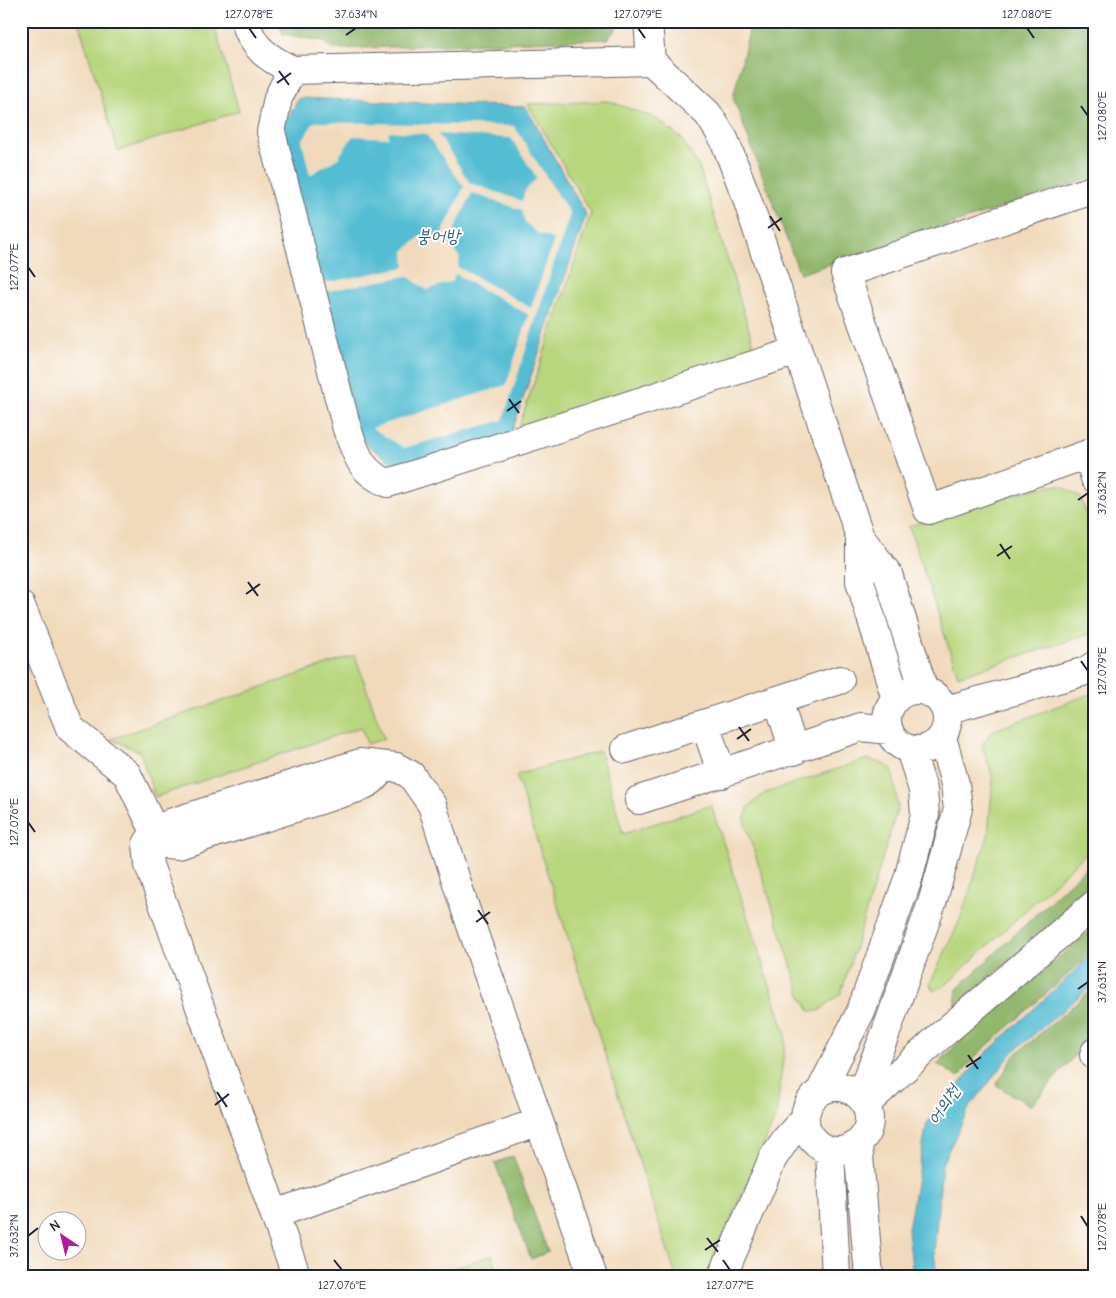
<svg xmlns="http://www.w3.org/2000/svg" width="1116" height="1298" viewBox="0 0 1116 1298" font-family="'Comic Neue','Poor Story',sans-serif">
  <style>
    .green { fill: #b7d67d; stroke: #6c7c5c }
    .forest { fill: #91b76c; stroke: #5a6c54 }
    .water { fill: #55bdd3; stroke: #3c7087 }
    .pier { fill: #f1dabb; fill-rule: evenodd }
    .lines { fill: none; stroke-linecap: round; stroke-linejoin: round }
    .minor-casing { stroke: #6a6268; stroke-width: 30 }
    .minor { stroke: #fff; stroke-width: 28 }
    .ticks { fill: none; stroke: #22223b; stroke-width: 2 }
    .labels { text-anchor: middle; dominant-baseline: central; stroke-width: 4; stroke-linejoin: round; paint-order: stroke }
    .water-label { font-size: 18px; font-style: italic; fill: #366078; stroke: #fff }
    .neatline { fill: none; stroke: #22223b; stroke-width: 2 }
    .ticks-label { font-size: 12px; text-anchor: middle; fill: #22223b }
  </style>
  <rect width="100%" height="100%" fill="#fff"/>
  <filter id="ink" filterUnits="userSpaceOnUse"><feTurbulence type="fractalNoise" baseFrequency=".02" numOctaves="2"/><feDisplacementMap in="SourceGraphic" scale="10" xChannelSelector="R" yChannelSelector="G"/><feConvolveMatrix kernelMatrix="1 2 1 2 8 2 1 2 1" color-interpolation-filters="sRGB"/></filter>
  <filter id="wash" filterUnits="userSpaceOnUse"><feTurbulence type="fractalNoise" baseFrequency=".0096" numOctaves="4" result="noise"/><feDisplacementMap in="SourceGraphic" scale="20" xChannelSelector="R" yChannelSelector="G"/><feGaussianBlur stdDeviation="1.12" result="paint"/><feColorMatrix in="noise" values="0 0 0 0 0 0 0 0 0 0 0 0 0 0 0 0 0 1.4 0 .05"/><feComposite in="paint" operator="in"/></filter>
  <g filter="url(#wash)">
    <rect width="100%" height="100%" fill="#f1dabb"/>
    <path class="green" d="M78,21H213L239,111L118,151Z
      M609,101L657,119L681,138L699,167L756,352L519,427L591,213L528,104Z
      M1060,485L1081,498L1095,543V631L1090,634L958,676L909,526L1032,489Z
      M355,655L384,739L367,744L361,727L155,797L140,752L111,739Z
      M1095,692V845L949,982L934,991L930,984L959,922L988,836L993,778L982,745L992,731Z
      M600,751L623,834L711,805L786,1035L776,1117L709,1269L700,1277H676L516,775Z
      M867,759L881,763L892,769L898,807L841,993L819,1011H810L802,998L744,820L749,806L765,793Z
      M492,1255L499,1277H442L441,1273Z"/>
    <path class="forest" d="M279,21H618L615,31L607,39L334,49L323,41L283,34Z
      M759,21H1095V177L800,274L733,98L750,27Z
      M1095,859V886L955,1007L957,989Z
      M1095,927V950L979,1053L959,1077L937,1064L960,1041Z
      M1095,987V1032L1031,1106L996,1085L1015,1055Z
      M513,1156L548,1252L531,1259L495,1163Z"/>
    <path class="water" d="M299,98L526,107L586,215L511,434L400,468L351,433L277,137Z
      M1095,952V983L1013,1052L969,1108L942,1164L934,1252L937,1277H913L908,1229L927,1123L982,1057Z"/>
    <path class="pier" d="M314,122L514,126L570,214L503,420L404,448L372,428L506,385L529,315L455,274L453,281L427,290L407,276L322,292L320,284L405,267L404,251L422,235L441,236L464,187L426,134L389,131L388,138L353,136L338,158L310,175L302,141ZM438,134L511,138L537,178L525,191L522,201L470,183ZM472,193L522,210L525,222L537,233L554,240L531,308L458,267L460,258L449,242Z"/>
  </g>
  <g filter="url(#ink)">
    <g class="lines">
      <g class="minor-casing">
        <path id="minor" d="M245,21C253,49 268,58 292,70L651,61L708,114L724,139L746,196L860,537
          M648,21L651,61
          M292,70L278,98L271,132L347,429C357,455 360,472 388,483L797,351
          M1095,452L1088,454L1095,478
          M1088,454L928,510L845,273L1095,189
          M21,606L70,728L127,774L155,832L147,844L149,865L297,1277
          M887 720a30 30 0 1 1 60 0a30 30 0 1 1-60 0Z
          M896,699L860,581V537L888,574L924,691
          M778,700L794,751
          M946,710L1086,671L1095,665
          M705,724L722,774
          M626,749L840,680
          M381,767C376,780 368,784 355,789L178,845L166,844L155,832L173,822L360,763L396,767L411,775L432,805L463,902L593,1277
          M639,800L861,727L889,730
          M1094,1055L1095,1052
          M805 1119a32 32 0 1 1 64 0a32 32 0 1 1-64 0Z
          M820,1092L861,1011L908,879L925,815L923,790L910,749
          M860,1096L886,1032L933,900L958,809L955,784L942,737
          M866,1104L939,1037L1095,904
          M858,1144L869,1277
          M830,1151L836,1277
          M275,1214L539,1122
          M722,1277L773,1158L786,1139L804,1119"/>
      </g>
      <use href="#minor" class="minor"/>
    </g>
  </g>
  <path class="ticks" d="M249,28L256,38M638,28L645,38M1027,28L1034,38M346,35L356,28M279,71L289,85M277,83L291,73M1081,106L1088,116M770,216L780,231M768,228L782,218M28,267L35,277M509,399L519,413M507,411L521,401M1078,500L1088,493M1000,544L1010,559M997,556L1012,546M248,582L258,596M246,594L260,584M1081,661L1088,671M739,727L749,741M737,739L751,729M28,822L35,832M478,910L488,924M476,922L490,912M1078,989L1088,982M968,1055L978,1069M966,1067L981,1057M217,1092L227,1107M215,1105L229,1094M1081,1216L1088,1227M28,1236L38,1228M707,1238L718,1252M705,1250L720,1240M334,1260L342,1270M723,1260L730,1270"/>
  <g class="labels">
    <g class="water-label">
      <text x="438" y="236">붕어방</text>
      <text transform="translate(944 1105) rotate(-56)">어의천</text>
    </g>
  </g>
  <rect width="1116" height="1298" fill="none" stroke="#fff" stroke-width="55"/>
  <g transform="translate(62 1236) rotate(325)"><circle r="24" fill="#ffffff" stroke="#a7a7b1"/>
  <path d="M0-4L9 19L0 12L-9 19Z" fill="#b5179e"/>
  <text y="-8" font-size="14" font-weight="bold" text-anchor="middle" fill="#22223b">N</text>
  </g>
  <rect x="28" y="28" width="1060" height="1242" class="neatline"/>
  <g class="ticks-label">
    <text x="249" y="18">127.078°E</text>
    <text x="356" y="18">37.634°N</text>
    <text x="638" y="18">127.079°E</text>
    <text x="1027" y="18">127.080°E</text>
    <text transform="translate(1102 116) rotate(-90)" y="4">127.080°E</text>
    <text transform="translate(14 267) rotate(-90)" y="4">127.077°E</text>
    <text transform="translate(1102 493) rotate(-90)" y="4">37.632°N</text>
    <text transform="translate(1102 671) rotate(-90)" y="4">127.079°E</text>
    <text transform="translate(14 822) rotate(-90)" y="4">127.076°E</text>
    <text transform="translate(1102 982) rotate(-90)" y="4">37.631°N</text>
    <text transform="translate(1102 1227) rotate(-90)" y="4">127.078°E</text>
    <text transform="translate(14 1236) rotate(-90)" y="4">37.632°N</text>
    <text x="342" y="1289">127.076°E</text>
    <text x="730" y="1289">127.077°E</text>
  </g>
</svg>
